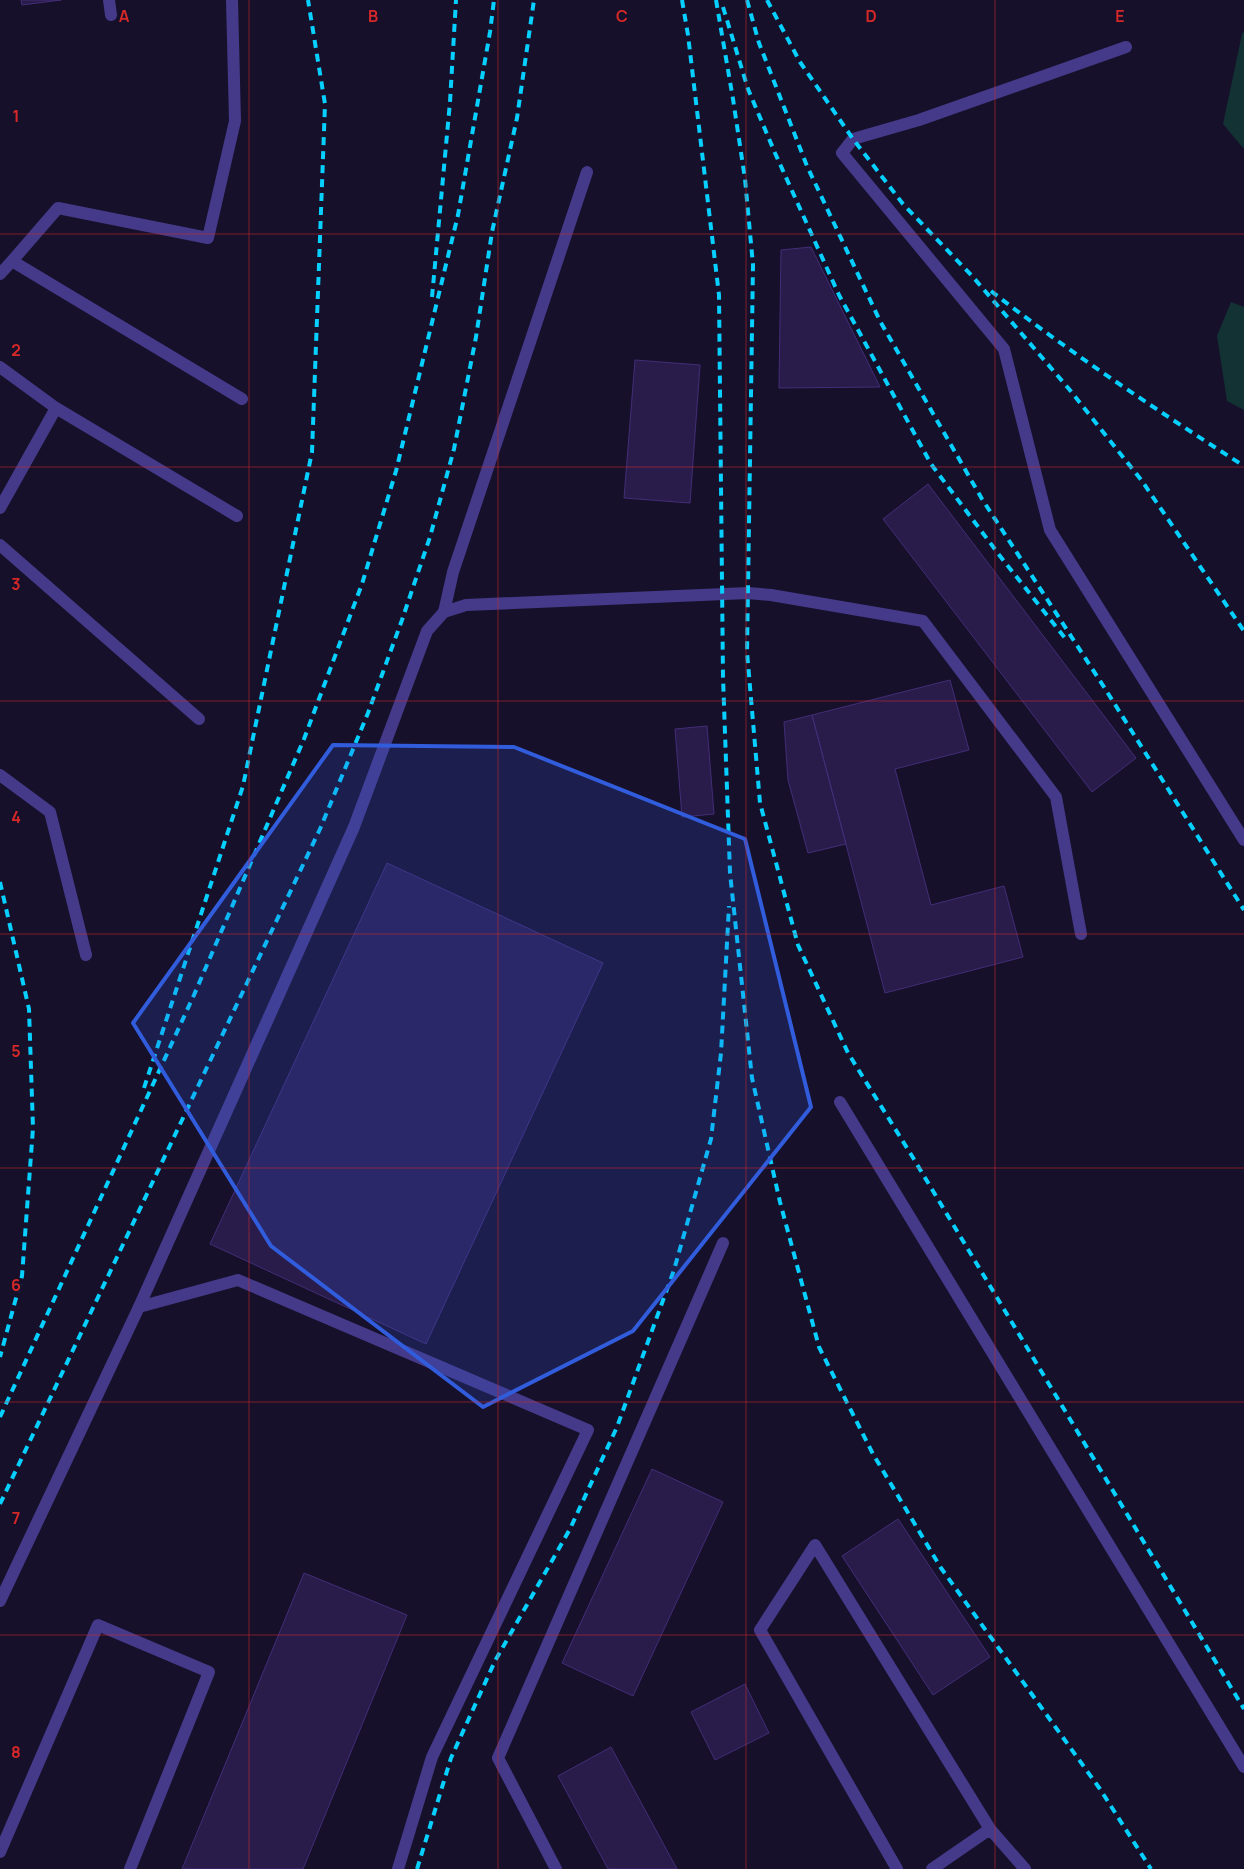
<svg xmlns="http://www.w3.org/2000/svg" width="1244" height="1869" viewBox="0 0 1244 1869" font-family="Manrope,sans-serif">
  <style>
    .green { fill: #133234 }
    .building { fill: #291c4b; stroke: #432d77 }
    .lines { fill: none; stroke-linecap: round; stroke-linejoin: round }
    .lane { stroke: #443a89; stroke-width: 12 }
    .street { stroke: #443a89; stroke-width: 12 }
    .rail { stroke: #05d0ff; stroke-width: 4; stroke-dasharray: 8 6; stroke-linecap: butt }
    .marked { fill: #315cdc; fill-opacity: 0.2; stroke: #315cdc; stroke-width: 4; stroke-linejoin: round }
    .grid { fill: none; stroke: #d62828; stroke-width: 1; stroke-opacity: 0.55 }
    .grid-label { font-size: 16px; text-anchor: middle; font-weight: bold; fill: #d62828; stroke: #17102a; stroke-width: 4; stroke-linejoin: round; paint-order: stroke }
  </style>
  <rect width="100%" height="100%" fill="#17102a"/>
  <path class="green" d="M1244,31V149L1223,124L1242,34Z
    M1231,302L1244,307V410L1227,401L1217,336Z"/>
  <path class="building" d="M21,0H61L22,5Z
    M811,247L880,387L779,388L781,250Z
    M635,360L700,365L690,503L624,498Z
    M928,484L1136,758L1092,792L883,519Z
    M950,680L969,750L895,769L931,905L1004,886L1023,957L885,993L812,715Z
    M812,715L846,844L808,853L788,780L784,722Z
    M707,726L714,814L682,817L675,729Z
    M387,863L603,963L426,1344L210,1244Z
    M652,1469L723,1502L633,1696L562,1663Z
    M898,1519L990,1657L933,1695L842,1556Z
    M304,1573L407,1615L303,1869H182Z
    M745,1684L769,1733L715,1760L691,1712Z
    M611,1747L677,1869H608L558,1776Z"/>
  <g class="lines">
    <path class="lane" d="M109,0L111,15
      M232,0L235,121L208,238L58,208L12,261L242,399
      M1126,47L919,120L853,139L842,153L1004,349L1050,530L1244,840
      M0,274L12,261
      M0,367L56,408L237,516
      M0,508L56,408
      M0,545L199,719
      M444,612L453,572L587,172
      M0,775L50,812L86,955
      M840,1102L1244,1767
      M139,1307L238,1280L588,1430L432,1757L398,1869
      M990,1829L1025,1869
      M0,1852L98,1625L209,1672L130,1869
      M556,1869L498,1758L723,1243
      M897,1869L760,1630L815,1545L990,1829L932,1869"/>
    <path class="street" d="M0,1601L139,1307L354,827L427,631L444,612L466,605L748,593L771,595L923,621L1056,797L1081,934"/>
    <path class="rail" d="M682,0L688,35L719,295L723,677L730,873L752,1078L780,1202L819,1347L873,1454L941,1568L1100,1789L1151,1869
      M716,0L733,99L745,179L753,265L747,652L760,803L798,945L848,1053L912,1156L1244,1709
      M747,0L759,43L807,166L880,321L982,499L1104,687L1244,910
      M767,0L800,62L853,139L903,204L973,277L1069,389L1142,481L1244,631
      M723,7L748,89L775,153L839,295L931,464L1000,556L1065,638
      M991,291C1072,354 1158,411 1244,466
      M432,297L450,102L456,0
      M0,882L29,1009L33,1128L22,1276L0,1357
      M144,1088L243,786L312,452L325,104L308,0
      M0,1417L194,995L304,739L362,584L396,471L458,215L490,32L494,0
      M0,1504L320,829L368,713L402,620L430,537L454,449L476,337L492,232L517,118L534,0
      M417,1869L451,1758L495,1661L570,1529L617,1427L674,1270L711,1139L721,1053L729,906"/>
  </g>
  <path class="marked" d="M333,745L514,747L745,839L811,1107L633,1331L483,1407L271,1246L133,1023Z"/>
  <path class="grid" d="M249,0V1869M498,0V1869M746,0V1869M995,0V1869M0,234H1244M0,467H1244M0,701H1244M0,934H1244M0,1168H1244M0,1402H1244M0,1635H1244"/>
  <g class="grid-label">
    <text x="124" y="22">A</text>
    <text x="373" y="22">B</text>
    <text x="622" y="22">C</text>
    <text x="871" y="22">D</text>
    <text x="1120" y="22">E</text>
    <text x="16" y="122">1</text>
    <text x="16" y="356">2</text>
    <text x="16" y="590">3</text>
    <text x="16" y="823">4</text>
    <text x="16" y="1057">5</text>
    <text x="16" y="1291">6</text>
    <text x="16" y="1524">7</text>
    <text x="16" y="1758">8</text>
  </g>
</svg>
